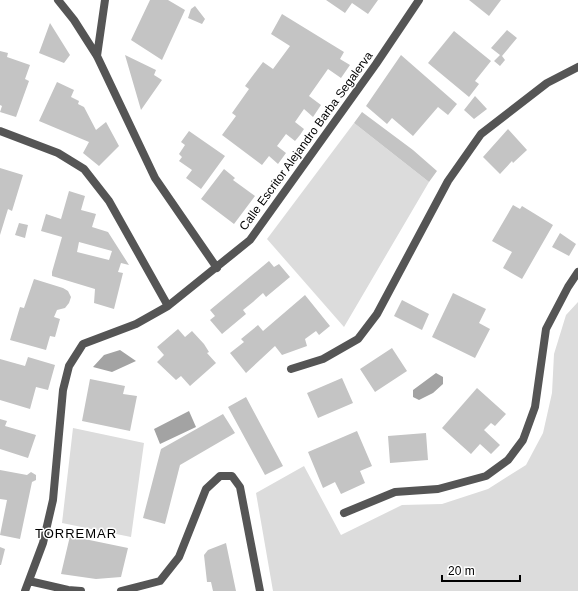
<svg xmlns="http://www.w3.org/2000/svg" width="578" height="591" viewBox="0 0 578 591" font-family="Helvetica,sans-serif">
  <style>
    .green { fill: #dcdcdc }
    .water { fill: #a3a3a3 }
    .building { fill: #c4c4c4; fill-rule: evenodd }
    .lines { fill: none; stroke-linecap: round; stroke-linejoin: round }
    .minor { stroke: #555; stroke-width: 8 }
    .labels { text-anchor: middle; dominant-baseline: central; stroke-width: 3; stroke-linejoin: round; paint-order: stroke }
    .street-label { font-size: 12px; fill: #000; stroke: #fff }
    .neighbourhood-label { font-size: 13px; letter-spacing: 1px; fill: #000; stroke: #fff }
  </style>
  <rect width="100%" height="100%" fill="#fff"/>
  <path class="green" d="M354,123L429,182L344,327L267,239Z
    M578,302V591H273L256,493L304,466L341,535L402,505L442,504L488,489L526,465L543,433L552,393L554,354L566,315Z
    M73,428L144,443L131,537L62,523Z"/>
  <path class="water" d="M120,350L136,361L112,372L93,367L104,355Z
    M436,373L443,377V384L433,393L419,400L413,397V390Z
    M189,411L196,427L160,444L154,429Z"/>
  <path class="building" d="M150,0H168L185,10L162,60L131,40Z
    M326,0H378L368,14L352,3L345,13Z
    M469,0H501L489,16Z
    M195,6L205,19L202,24L188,18L191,9Z
    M282,14L344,52L340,59L350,65L341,78L328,69L309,96L321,105L313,117L304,109L295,122L304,129L300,135L295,141L286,134L277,146L286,153L278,164L269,156L262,165L222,135L236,116L232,113L249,89L245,86L263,62L273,69L290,46L271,34Z
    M50,23L70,55L64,63L39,53Z
    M507,30L517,38L502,56L505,60L500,66L494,61L500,55L491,48Z
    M454,31L491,61L475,81L479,84L469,97L428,63Z
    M0,51L8,53L7,57L30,65L25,79L29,81L16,117L0,112L2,106L0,105Z
    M125,55L156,70L154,75L162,80L141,110Z
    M401,55L457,104L448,115L438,107L413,136L392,118L387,124L366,106Z
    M57,82L74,90L71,97L79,101L78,104L84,107L96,130L106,122L119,146L99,166L83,153L89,142L39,121Z
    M475,96L487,109L474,119L464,110Z
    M362,112L413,150L437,171L429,182L354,123Z
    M508,129L527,150L513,163L512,161L500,174L483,157Z
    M189,131L225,156L201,189L186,178L192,170L179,161L182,157L179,154L185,145L181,142Z
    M0,168L23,175L12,211L8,209L0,235Z
    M224,169L235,178L233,180L255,196L234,224L201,199Z
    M69,191L85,196L81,210L96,214L92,227L108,232L129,265L121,263L118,272L123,273L114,309L94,303L95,289L52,276V272L62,237L41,231L46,214L61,219ZM79,242L112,251L109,260L77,252Z
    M513,205L520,209L522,206L553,225L522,279L503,268L512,252L492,241Z
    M19,223L28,225L25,238L15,235Z
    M560,233L576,244L569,256L552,247Z
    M269,261L274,267L279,264L290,277L266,297L263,293L253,302L243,310L246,314L222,334L210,320L215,316L210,310Z
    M34,279L63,288L68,291L71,297L69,303L65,308L57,310L54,317L60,319L55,337L50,336L46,350L10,340L20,307L24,308Z
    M453,293L486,309L479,323L490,329L475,358L432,337Z
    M305,295L330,326L319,335L316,331L305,339L307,346L282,355L275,346L246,373L230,353L244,342L241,339L258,325L263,331Z
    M402,300L429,314L422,330L394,316Z
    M178,329L185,337L192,331L204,344L209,352L207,353L216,363L190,386L181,376L176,380L157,362L164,355L157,347Z
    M392,348L407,371L375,392L360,369Z
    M28,357L55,365L48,390L36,387L30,409L0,400V359L25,366Z
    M342,378L353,403L318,418L307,393Z
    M90,379L125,386L123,394L137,396L130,431L82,421Z
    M477,388L506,414L495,426L491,423L484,430L500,445L491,454L480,444L471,454L442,428Z
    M246,397L283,466L265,475L228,407Z
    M223,414L235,433L180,465L165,524L143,518L161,449Z
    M0,419L7,421L5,426L36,435L28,458L0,449Z
    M357,431L372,466L360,471L365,483L341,494L335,482L323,488L308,452Z
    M426,433L428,460L390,463L388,436Z
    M0,470L27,475L31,472L36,475V480L32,482L20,539L0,535L7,500L0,499Z
    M70,536L128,548L121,577L96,579L61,574Z
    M226,543L236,591H213L211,582H207L204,555L208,550Z
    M0,547L5,549L1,565H0Z"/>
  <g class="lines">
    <path class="minor" d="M58,0L74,20L97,56L155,178L217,268
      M97,56L105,0
      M0,131L58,153L84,169L109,201L168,306
      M291,369L323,359L358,339L377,314L448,181L481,134L547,83L578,67
      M344,513L395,492L438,489L486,476L508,460L523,440L535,407L546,329L568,287L578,272
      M29,581L68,590L81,591
      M25,591L43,543L53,500L63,390L69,366L83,344L136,324L168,306L250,240L376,64L419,0
      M121,591L160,581L179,557L206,489L220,476H232L240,487L260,591"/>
  </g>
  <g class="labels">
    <g class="street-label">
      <text transform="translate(306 141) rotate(-54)">Calle Escritor Alejandro Barba Segalerva</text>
    </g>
    <g class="neighbourhood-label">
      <text x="76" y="533">TORREMAR</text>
    </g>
  </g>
  <path d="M442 575v6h78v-6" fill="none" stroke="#000000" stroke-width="2"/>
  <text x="448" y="575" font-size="12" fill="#000000" stroke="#ffffff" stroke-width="3" paint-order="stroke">20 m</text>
</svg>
